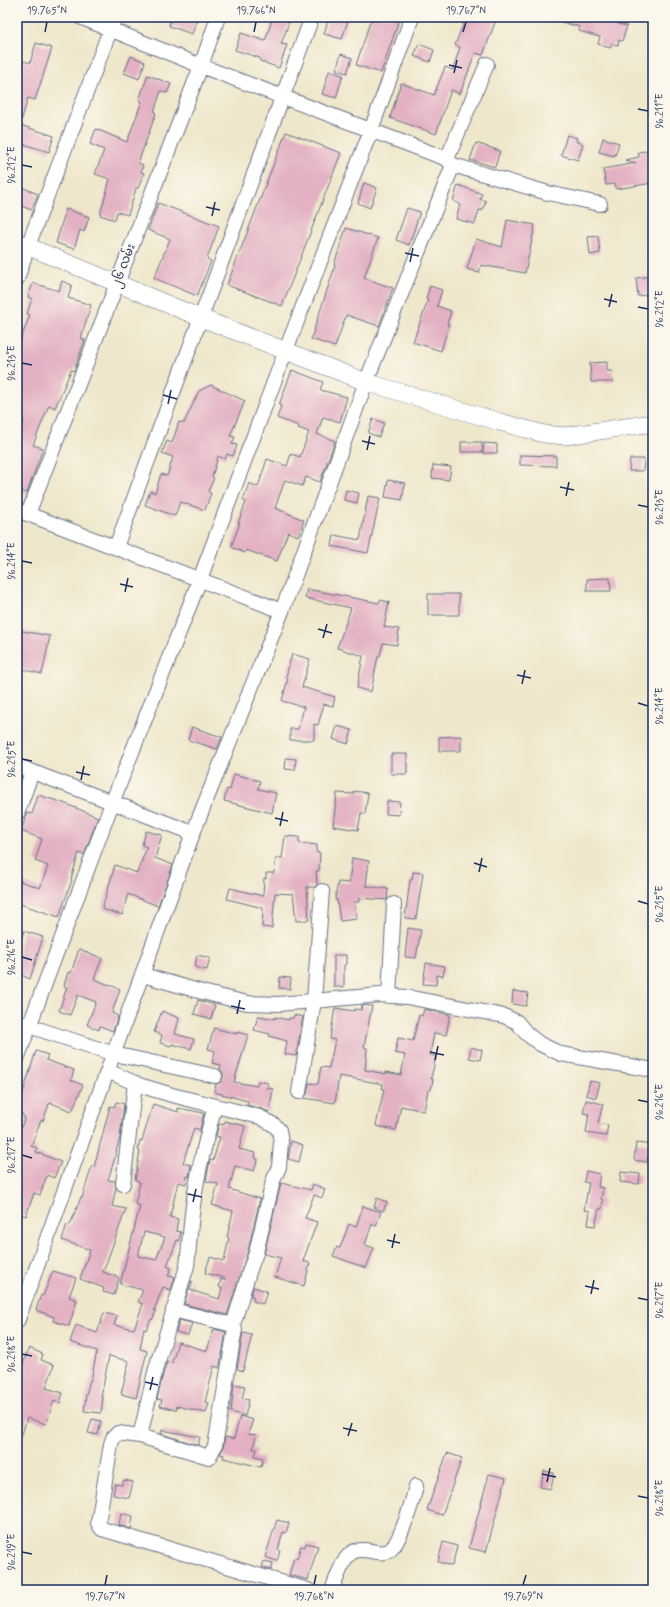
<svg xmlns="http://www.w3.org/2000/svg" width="670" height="1607" viewBox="0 0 670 1607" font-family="Mynerve,'Noto Sans Myanmar',sans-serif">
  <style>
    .building { fill: #e3b1c3; fill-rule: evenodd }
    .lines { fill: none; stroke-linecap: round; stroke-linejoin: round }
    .minor-casing { stroke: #656f84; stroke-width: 16 }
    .tertiary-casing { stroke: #656f84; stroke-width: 18 }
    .minor { stroke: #fff; stroke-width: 14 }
    .tertiary { stroke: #fff; stroke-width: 17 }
    .ticks { fill: none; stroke: #1b2f5e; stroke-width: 1.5 }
    .labels { text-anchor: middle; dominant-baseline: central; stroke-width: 3; stroke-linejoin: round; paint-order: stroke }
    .street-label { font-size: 12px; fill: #1b2f5e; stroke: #fbf7ec }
    .neatline { fill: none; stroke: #1b2f5e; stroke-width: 1.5 }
    .ticks-label { font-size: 10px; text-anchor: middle; fill: #1b2f5e }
  </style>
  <rect width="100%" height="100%" fill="#fbf7ec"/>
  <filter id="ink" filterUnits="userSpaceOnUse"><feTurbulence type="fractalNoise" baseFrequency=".025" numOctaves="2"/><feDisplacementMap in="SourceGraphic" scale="8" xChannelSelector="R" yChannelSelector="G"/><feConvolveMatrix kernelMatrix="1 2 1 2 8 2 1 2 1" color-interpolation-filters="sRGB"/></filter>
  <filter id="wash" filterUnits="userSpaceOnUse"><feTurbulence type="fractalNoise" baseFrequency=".012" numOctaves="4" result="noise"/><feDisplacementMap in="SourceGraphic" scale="16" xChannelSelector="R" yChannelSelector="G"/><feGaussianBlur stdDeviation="0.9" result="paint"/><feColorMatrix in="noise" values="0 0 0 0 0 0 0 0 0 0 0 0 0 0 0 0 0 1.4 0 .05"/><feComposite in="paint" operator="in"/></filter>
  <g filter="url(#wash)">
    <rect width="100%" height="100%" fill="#efe7cb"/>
    <g id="blocks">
      <path class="building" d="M172,17H198L192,34L169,26Z
        M273,17H291L281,44L287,45L279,68L260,61V58L235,50L241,33L265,41Z
        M329,17H349L342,39L324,34Z
        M372,17H400L381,73L356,65Z
        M466,17H497L483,55L475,53L460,94L451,90L436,134L390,118L401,83L434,95L445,67L453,70L460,47L455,45Z
        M555,17H610L619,20L618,24L627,26L622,41L619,40L618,45L612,44L610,48L598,44L600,37L579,31L580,27L554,20Z
        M36,43L52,48L35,100L28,98L20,125L54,136L49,152L17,142V59L30,63Z
        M419,44L434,50L430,62L414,56Z
        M341,54L352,58L347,73L336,70Z
        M131,56L145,62L139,79L124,73Z
        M329,71L343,75L336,98L322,94Z
        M148,75L171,84L167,93L161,91L154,112L156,113L138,163L143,165L141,172L144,173L138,188H136L128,215L117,212L115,220L100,215L110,179L95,174L104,150L90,144L96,129L127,142L142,101L139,100Z
        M286,132L341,153L282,306L227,285Z
        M567,135L577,138L576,141L583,144L578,160L561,155Z
        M603,138L619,143L615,156L599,152Z
        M476,143L500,151L495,167L470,160Z
        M653,150V183L616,189L615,184L606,185L603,169L636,163L625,160L639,157L638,152Z
        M364,183L377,188L370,208L358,203Z
        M17,185L38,194L31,210L17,204Z
        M458,185L482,194L480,199L486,201L482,211L479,210L475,224L456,219L460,204L453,201Z
        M158,203L219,226L207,259L211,261L197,296L154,278L170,239L148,230Z
        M407,208L420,212L409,245L396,240Z
        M66,209L89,217L84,232L80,230L74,249L56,243Z
        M507,220L535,225L525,273L481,265L479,273L467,269L476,239L502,247Z
        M346,228L378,238L364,278L393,288L379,326L346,315L335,347L311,339L335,266L334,265Z
        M598,236L600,253L590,255L588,237Z
        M653,276V294L638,296L636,278Z
        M62,281L72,285L68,298L91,305L81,338L85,340L74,371L71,370L55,408L49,405L33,445L43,448L27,493L17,490V439L24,420L17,417V349L30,315L27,314L32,299L28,297L33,283L59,291Z
        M430,286L442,290L437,306L451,311L447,324H449L441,351L413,342L428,300L426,299Z
        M607,362V371H612L613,382H591L590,363Z
        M292,370L323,382L320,390L347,397L340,422L323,417L317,434L335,441L320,482L306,477L302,486L285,480L275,508L304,520L298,536L288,532L277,561L246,550L245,553L231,547L240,523H238L246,502L243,500L249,483L258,487L267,459L287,466L291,454L300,457L309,432L298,428L299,426L277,418L281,406L279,405Z
        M211,385L245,401L230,436L235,437L232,444L237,445L233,456L227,454L225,459L218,456L212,477L214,478L208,492L211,493L205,510L180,502L175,516L145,505L150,491L155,493L161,474L167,476L173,457L162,453L167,441L172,443L179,422L184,423L199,391Z
        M373,419L384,423L379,437L368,433Z
        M461,442H482V452H461Z
        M484,443L497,444V453H483Z
        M520,455L556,456V466L520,465Z
        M630,459H644L643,471H629Z
        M433,465L451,467L449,480L432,478Z
        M388,480L405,483L402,500L385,497Z
        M346,490L359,493L357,503L344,500Z
        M368,496L380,498L368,553L332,546L334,535L360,540Z
        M610,578L611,591H587V579Z
        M307,589L379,603L380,600L389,602L384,627L399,629L397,645L383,643L380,656H378L371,692L357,688L363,656L337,648L351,608L305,598Z
        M428,594H459V615H428Z
        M17,630L50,636L42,674L17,668Z
        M292,654L310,659L302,687L335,697L333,706L324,704L318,725L314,724V740H290V729H298L304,707L282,701L288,678L286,677Z
        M337,726L352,730L348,744L333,739Z
        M192,727L222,737L217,749L188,740Z
        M461,736V751H439V737Z
        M391,754H407V774H391Z
        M286,758L296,759L295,770L285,769Z
        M234,774L260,781L258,789L276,793L272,813L224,801L227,789L230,790Z
        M354,791L368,793L365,814L361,813L358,830L333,826L337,793L354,794Z
        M38,795L61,802L98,817L84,855L79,853L71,879L72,880L59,917L17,903V880L40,888L48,866L35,861L42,839L21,831L27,813L32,814Z
        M387,801L400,802L399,815L386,814Z
        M146,831L162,835L155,858L173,865L158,906L128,894L122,915L102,909L115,865L137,873L147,847L142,845Z
        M285,836L299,837V843L317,845L316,852L320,853L319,871H316L317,885L315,887H307L309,920L296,921L293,894L275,893L272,928L262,927L263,908L227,899L230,888L263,896L264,878L266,879V873H274L276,858H282Z
        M352,858L369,861L366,886L388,889L387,900L359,898V902H354L357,919L340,921L337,900H335L338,882L349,883Z
        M413,872L423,873L416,919L405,918L410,880H412Z
        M408,928L421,930L416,958L405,957Z
        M24,931L43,937L30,979L17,973V959L21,950L18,949Z
        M79,949L102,958L94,979L120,989L112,1013L118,1016L113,1031L100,1026L99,1030L87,1025L96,1002L78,995L70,1015L59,1011L67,987L64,986L68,972L71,973Z
        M197,955L210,958L207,970L195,967Z
        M334,955H346V964L344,965V987H334Z
        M426,963L445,966L443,976L437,975L436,985L423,984Z
        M280,977L291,978L290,989L279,988Z
        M513,991L528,993L526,1006L512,1004Z
        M198,1000L215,1005L211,1019L194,1014Z
        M362,1005L372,1006L364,1047L367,1048L365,1070L386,1074V1072L401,1075L405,1055L395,1053L398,1038L413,1041L419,1015L422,1016L424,1009L450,1015L446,1035L434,1033L430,1055L436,1056L431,1079H433L431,1090H428L424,1111L401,1106L396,1130L376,1126L384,1089H382L383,1084L339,1076L335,1103L304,1098L307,1094L309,1083L318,1084L321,1067L329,1068L335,1040L330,1039L335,1008L354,1011L355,1009L361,1010Z
        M162,1011L179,1018L175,1034L194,1039L191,1049L172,1044L171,1046L160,1043L162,1035L154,1032Z
        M294,1015L303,1017L296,1056L285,1054L287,1041L269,1036L270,1034L254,1030L258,1016L275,1019V1017L289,1020V1018H293Z
        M214,1028L237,1034V1032L248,1035L234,1082L257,1086L258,1081L268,1083L267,1088L273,1089L269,1112L262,1109L247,1105L248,1101L214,1092L216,1084L221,1082L223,1077V1073L220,1069L221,1065L212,1063L215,1051L208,1049Z
        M471,1047L482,1050L480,1060L469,1058Z
        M36,1051L48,1055L46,1060L74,1070L71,1080L83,1085L72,1111L51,1103L49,1104L43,1121L41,1120L31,1146L37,1148L36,1152L61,1162L54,1178L47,1175L40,1195L34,1193L26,1216L17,1213V1137L25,1118L18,1108Z
        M590,1081L600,1083L596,1098L586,1095Z
        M586,1100L603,1104L598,1123L608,1125L606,1136L586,1133L589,1114L583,1113Z
        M116,1102L124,1104L120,1138L116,1151H117L108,1180L115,1181L116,1188L112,1206L126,1209L103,1272L119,1278L114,1295L103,1292L104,1288L80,1279L90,1250L62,1240L67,1224L70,1225L81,1197L82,1198L92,1166L94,1167L110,1106L114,1107Z
        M153,1104L178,1112V1108L204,1113L200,1130L194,1128L183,1163L191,1165L189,1177L187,1176L186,1184L178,1182L170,1217L178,1219L176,1231L181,1232L179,1241L177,1240L167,1266L171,1268L168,1276L175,1277L171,1290L163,1287L154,1310L156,1311L152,1320L151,1319L146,1330L144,1329L140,1349L147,1351L136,1398L121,1394L129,1361L109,1356L101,1397L103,1398L101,1413L84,1411L86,1395L90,1380H91L97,1351L70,1342L76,1325L97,1333L104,1313L117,1316L114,1325L134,1329L143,1304L138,1302L143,1290L120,1284L140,1206L135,1204L140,1182L135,1180L140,1151L138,1150L140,1140L142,1141ZM144,1232L165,1237L156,1260L138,1256Z
        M225,1121L245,1126L239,1149L255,1153L254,1158L258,1159L254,1171L235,1166L229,1189L260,1199L248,1251L227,1315L184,1304L191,1281L193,1282L190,1290L219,1299L222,1288L219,1287L221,1279L224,1280L225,1278L205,1273L210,1257L224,1261L229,1238L227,1237L233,1211L212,1205L218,1184L206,1181L210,1160L213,1161L220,1137L216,1136L219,1124L224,1125Z
        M291,1141L303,1145L299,1162L288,1159Z
        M636,1143L653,1145V1158L648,1157L647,1162L634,1160Z
        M586,1171L600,1174L598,1187L603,1188L601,1199L603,1200L602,1209H599L595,1226L588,1225L590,1211L584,1210L589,1183L584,1182Z
        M621,1172L640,1174L639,1184L620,1182Z
        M281,1183L311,1190L313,1184L325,1189L322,1198L314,1195L305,1218L317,1222L303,1261L310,1263L304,1286L275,1277L281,1258L264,1254Z
        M377,1198L387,1202L383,1211L374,1207Z
        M363,1206L381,1212L376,1226L372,1224L365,1245L374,1248L366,1268L333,1256L337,1247L340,1248L349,1224L356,1227Z
        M53,1271L76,1278L69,1297L77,1300L69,1326L53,1321L54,1317L36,1310L41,1295L43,1296Z
        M253,1287L267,1291L263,1304L253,1301L254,1297L251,1296Z
        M179,1320L192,1323L188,1335L176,1332Z
        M214,1329L226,1332L220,1365L219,1368L214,1366L205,1402L209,1403L206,1413L177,1406L176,1410L160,1406L162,1400L157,1399L164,1370L167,1362L172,1363L178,1342L207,1351Z
        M243,1333L252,1335L243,1371L237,1369Z
        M29,1348L43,1354L41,1360L54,1365L46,1388L63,1393L60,1403L54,1401L46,1424L27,1418L19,1444H17V1373L19,1374Z
        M234,1384L245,1386L242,1398L249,1400L245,1416L231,1412Z
        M240,1416L253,1420L248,1434L256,1435L253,1449H257L255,1456L263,1458L261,1467L223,1458L224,1455L220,1454L223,1448L225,1437L234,1439Z
        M92,1419L101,1421L98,1435L88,1433Z
        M162,1430L200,1437L198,1445L161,1434Z
        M447,1453L462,1458L442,1515L427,1510Z
        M544,1471L554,1473L551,1489L540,1487Z
        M489,1474L506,1478L486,1552L469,1548Z
        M124,1480L133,1482L129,1498L113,1495L115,1484L122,1485Z
        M121,1513L133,1516L131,1529L119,1525Z
        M277,1520L289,1523L286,1533L283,1532L278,1550L280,1551L277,1561L265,1557Z
        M443,1542L457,1546L452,1566L438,1562Z
        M306,1543L318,1546L308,1580L289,1575L294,1558L297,1559L301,1546L305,1547Z
        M264,1561L273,1563L271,1570L262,1567Z"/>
    </g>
  </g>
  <g filter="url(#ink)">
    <use href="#blocks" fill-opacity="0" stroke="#656f84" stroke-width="1"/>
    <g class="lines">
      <g class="minor-casing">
        <path id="minor" d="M447,159L487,64
          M453,165L548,193L600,204
          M17,279L28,246L115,17
          M17,510L282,611
          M28,514L201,66L218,17
          M116,547L312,17
          M17,766L193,833
          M17,814L32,772
          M143,975L202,992L247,1003L279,1004L380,995L407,997L504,1016L517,1022L527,1034L540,1044L561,1054L653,1070
          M389,996L394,904
          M17,1022L114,1054L215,1076
          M17,1059L112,803L200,579L286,350L371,130L412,17
          M108,1071L139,1085L172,1095L260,1117L274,1125L279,1130L281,1142L279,1167L273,1181L256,1253L250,1269L233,1325
          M299,1092L314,1001L322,891
          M123,1184L135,1083
          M173,1310L233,1325L235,1329L215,1446L209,1457L140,1436L118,1433L113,1438L111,1444L98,1523L102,1529L308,1590
          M17,1322L193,833L282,611L366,382L453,165L447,159L201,66L80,17
          M140,1436L156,1368L187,1266C189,1248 190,1231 192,1214C196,1177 205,1142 215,1106
          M332,1590C336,1580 344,1554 355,1551C360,1549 366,1550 371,1551C377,1552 383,1554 389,1551C400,1544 413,1500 416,1486"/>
      </g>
      <g class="tertiary-casing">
        <path id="tertiary" d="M17,242L201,318L366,382L500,422L544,434L565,436L653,423"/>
      </g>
      <use href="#minor" class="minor"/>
      <use href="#tertiary" class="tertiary"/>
    </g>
  </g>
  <path class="ticks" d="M45,32L47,22M254,32L256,22M463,32L466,22M449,65L462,68M454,73L457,60M638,109L648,111M22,165L32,167M206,207L220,210M212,216L215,202M405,253L419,256M410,262L413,248M604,299L617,302M609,307L612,294M638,307L648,309M22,363L32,365M163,395L177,399M168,404L171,390M362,441L375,444M367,450L370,436M560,487L574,490M566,496L569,482M638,505L648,507M22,561L32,563M120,584L133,587M125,592L128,578M318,629L332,633M323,638L327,624M517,675L531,678M522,684L525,670M638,703L648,706M22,759L32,761M76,772L90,775M81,780L84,766M275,818L288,821M280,826L283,812M474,863L487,867M479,872L482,858M638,901L648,904M22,957L32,960M231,1006L245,1009M237,1014L240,1000M430,1052L444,1055M435,1060L438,1046M638,1100L648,1102M22,1155L32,1158M188,1194L202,1197M193,1202L196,1189M387,1240L400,1243M392,1248L395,1234M585,1286L599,1289M591,1294L594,1280M638,1298L648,1300M22,1354L32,1356M145,1382L158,1385M150,1390L153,1377M343,1428L357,1431M348,1436L352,1423M542,1474L556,1477M547,1482L550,1468M638,1496L648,1498M22,1552L32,1554M105,1585L107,1575M314,1585L316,1575M523,1585L526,1575"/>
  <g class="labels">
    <g class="street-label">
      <text transform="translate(124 266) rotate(-69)">၂၆ လမ်း</text>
    </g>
  </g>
  <rect width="670" height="1607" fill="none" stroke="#fbf7ec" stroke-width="44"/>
  <rect x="22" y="22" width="626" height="1563" class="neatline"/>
  <g class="ticks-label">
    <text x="47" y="14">19.765°N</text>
    <text x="256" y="14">19.766°N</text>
    <text x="466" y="14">19.767°N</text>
    <text transform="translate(659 111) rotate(-90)" y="4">96.211°E</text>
    <text transform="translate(11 165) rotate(-90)" y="4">96.212°E</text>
    <text transform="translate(659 309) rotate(-90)" y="4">96.212°E</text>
    <text transform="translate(11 363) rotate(-90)" y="4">96.213°E</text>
    <text transform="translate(659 507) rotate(-90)" y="4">96.213°E</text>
    <text transform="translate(11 561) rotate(-90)" y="4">96.214°E</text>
    <text transform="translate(659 706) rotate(-90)" y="4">96.214°E</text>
    <text transform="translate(11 759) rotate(-90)" y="4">96.215°E</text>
    <text transform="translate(659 904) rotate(-90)" y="4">96.215°E</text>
    <text transform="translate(11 957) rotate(-90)" y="4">96.216°E</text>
    <text transform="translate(659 1102) rotate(-90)" y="4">96.216°E</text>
    <text transform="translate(11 1155) rotate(-90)" y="4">96.217°E</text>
    <text transform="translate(659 1300) rotate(-90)" y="4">96.217°E</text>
    <text transform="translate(11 1354) rotate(-90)" y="4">96.218°E</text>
    <text transform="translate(659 1498) rotate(-90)" y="4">96.218°E</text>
    <text transform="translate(11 1552) rotate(-90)" y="4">96.219°E</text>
    <text x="105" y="1600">19.767°N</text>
    <text x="314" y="1600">19.768°N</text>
    <text x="523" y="1600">19.769°N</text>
  </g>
</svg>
